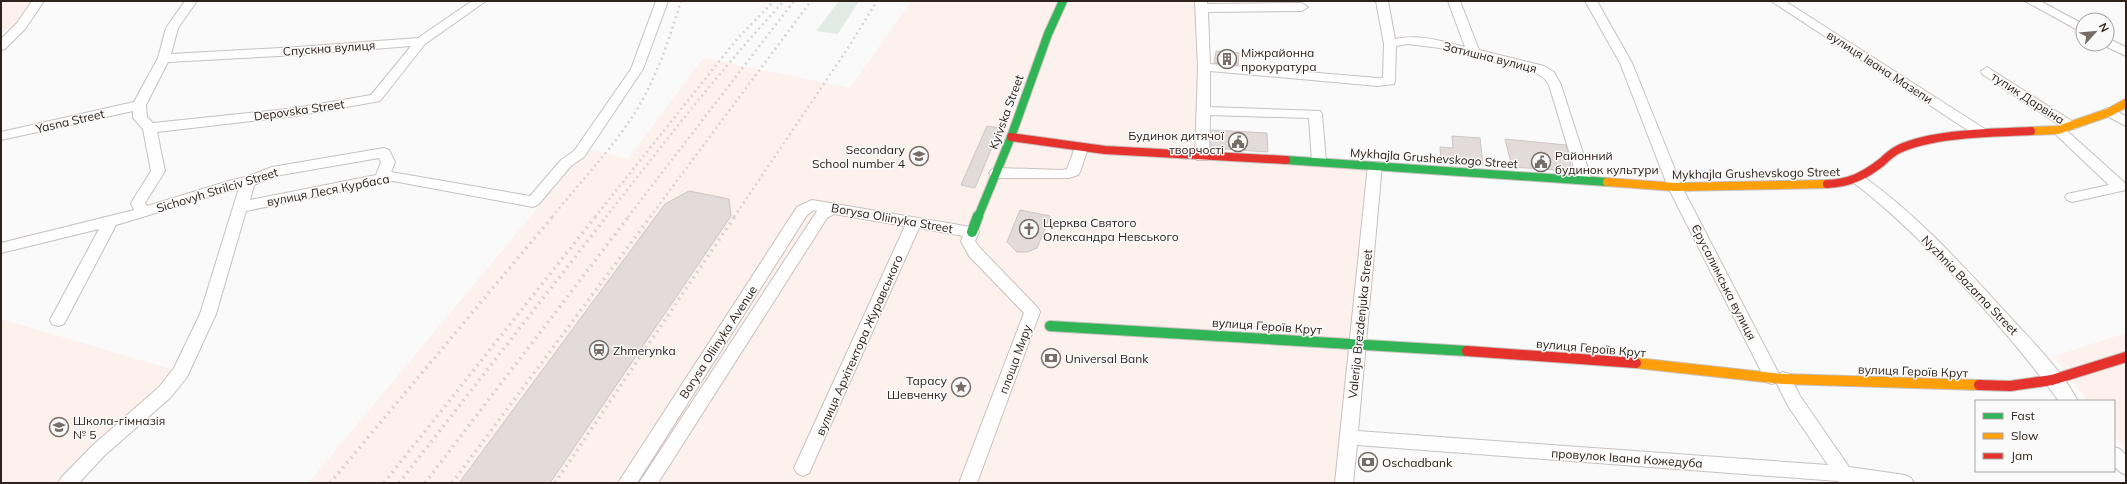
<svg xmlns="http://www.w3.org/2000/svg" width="2127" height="484" viewBox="0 0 2127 484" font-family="Mulish,sans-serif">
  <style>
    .built { fill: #fcf1ed }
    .green { fill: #e0ece5 }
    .building { fill: #e2dbda; stroke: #ccc5c3 }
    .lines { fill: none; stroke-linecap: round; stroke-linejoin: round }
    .street-casing { stroke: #c8c1be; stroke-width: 2 }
    .fast-far1-casing { stroke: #c8c1be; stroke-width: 10 }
    .fast-casing { stroke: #c8c1be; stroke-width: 12 }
    .slow-far1-casing { stroke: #c8c1be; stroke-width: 10 }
    .slow-casing { stroke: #c8c1be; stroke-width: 12 }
    .jam-far1-casing { stroke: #c8c1be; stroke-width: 10 }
    .jam-casing { stroke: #c8c1be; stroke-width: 12 }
    .street { fill: #fefefe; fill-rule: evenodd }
    .fast-far1 { stroke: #30b455; stroke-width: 8 }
    .fast { stroke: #30b455; stroke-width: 10 }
    .slow-far1 { stroke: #ff9f0a; stroke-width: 8 }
    .slow { stroke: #ff9f0a; stroke-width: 10 }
    .jam-far1 { stroke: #e5322d; stroke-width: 8 }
    .jam { stroke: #e5322d; stroke-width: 10 }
    .rail-far1 { stroke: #d5d4d3; stroke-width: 2.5; stroke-dasharray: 2 3.5; stroke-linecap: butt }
    .rail { stroke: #d5d4d3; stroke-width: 3.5; stroke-dasharray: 2 4.5; stroke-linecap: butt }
    .labels { text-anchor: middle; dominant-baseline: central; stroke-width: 3; stroke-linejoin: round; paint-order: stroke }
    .street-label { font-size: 12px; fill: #2f211b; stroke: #fafafa }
    .poi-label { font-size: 12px; fill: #2f211b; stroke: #fafafa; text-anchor: start }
  </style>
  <rect width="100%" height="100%" fill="#fafafa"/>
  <path class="built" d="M1,1H30L13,27L1,32Z
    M911,1H1201L1202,156L1375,165L1344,483H308L587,149L628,159L703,58L850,88Z
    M1,319L174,370L59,483H1Z
    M2126,333V453L2114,436V401H2088L2054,356Z"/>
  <path class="green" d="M839,1H859L838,34L816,31Z"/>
  <path class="building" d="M1216,51L1239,53L1238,65L1214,63Z
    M987,126L1000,128L975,188L961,185Z
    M1211,130L1267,133L1268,152L1211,148Z
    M1452,136L1480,138L1483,165L1441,162L1440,147L1453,148Z
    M1505,139L1566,145L1572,171L1512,167Z
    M689,191L729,199L731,216L550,483H459L665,204Z
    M1020,210L1050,216L1037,248L1027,252H1017L1007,242Z"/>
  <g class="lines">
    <g class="street-casing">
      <path id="street" d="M32,1H44L25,29L5,49L1,50V39L17,23Z
        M185,1H197L178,28L171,54L298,47L418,38L472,1H486L425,44L380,101L296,116L157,132L165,171L145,203L147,206L232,180L246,177L272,167L384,148L389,150L395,162L391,172L530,196L561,160L574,151L631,69L656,1H668L643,69L584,157L571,166L538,205L533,207L393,181L246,211L216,314L187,377L171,397L104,456L79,483H58L61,478L92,446L159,387L174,368L200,314L239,188L116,225L64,324L58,326L52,324L50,320L99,229L1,253V243L134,210L131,203L151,171L143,129L133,118V111L1,140V132L134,102L158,58L166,28ZM411,46L371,95L296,108L153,123L147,117L146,105L168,62L298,55ZM379,158L381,162L376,175L250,200L254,185L275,176Z
        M1195,1H1207V4L1302,3L1308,7L1302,11L1208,12L1210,64L1378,78H1383L1384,44L1376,1H1388L1395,39C1419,34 1442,41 1465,47L1448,1H1460L1479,50L1544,66L1554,72L1561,85L1592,181L1590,184H1580L1578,181L1549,85L1544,78L1534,72L1440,48L1408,44L1396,46L1395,81L1394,84L1378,86L1210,71V107L1320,111L1322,114L1326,162L1324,165H1314L1312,162L1309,118L1210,115L1209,157L1207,160H1197L1195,157L1198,67Z
        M1585,1H1597L1632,63L1682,187L1779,374L1783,372L1789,374L1800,396L1849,467L1905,475L1911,478L1914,483H1840L1838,481L1357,445L1353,483H1335L1368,165L1370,162H1380L1382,165L1358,431L1828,465L1788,406L1776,382L1772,384L1766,382L1764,377L1668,187L1620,63Z
        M1771,1H1785L1988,131L1990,134L1988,137H1978Z
        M2025,1H2040L2083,24V33Z
        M2107,38L2126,47V56L2103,45L2107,44Z
        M1987,67L2075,123L2077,126L2075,129H2065L2126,184V190L2072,202L2067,200L2065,197L2067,194L2109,185L2051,130L2053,127H2062L1982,74L1981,71Z
        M2110,108L2126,116V126L2105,115L2103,112L2105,109Z
        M1081,144L1086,145L1088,148L1080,172L1078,175L1069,178H996L991,176L989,173L991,170L996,168L1063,170L1067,169L1076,145Z
        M1859,175L1864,177C1919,216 1965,268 2011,318C2033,342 2063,372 2078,401H2059C2020,348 1977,299 1931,252C1905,226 1883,205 1854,183L1852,180L1854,177Z
        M812,200L977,228L979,232L975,241L980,248L1038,308L1040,312L977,483H959L1024,313L969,256L961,241L963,236L919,228L809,473L803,476L797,473L794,468L905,226L834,214L827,218L658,483H639L817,211L814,210L807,215L637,483H618L797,207Z
        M2114,447L2120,449L2126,455V475L2120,472L2114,466Z"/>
    </g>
    <g class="fast-far1-casing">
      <path id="fast-far1" d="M1286,160L1607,182
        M978,217L1011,137L1048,34L1063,1"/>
    </g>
    <g class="fast-casing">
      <path id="fast" d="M972,232L978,216
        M1050,326L1467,351"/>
    </g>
    <g class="slow-far1-casing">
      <path id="slow-far1" d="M2031,131L2058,130L2110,112L2126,103
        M1607,182L1675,187L1827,184"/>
    </g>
    <g class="slow-casing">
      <path id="slow" d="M1636,363L1783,379L1979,385"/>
    </g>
    <g class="jam-far1-casing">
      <path id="jam-far1" d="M1011,137L1105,150L1286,160
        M1827,184C1850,183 1864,176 1882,162C1887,157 1893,152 1899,149C1934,133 1992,133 2031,131"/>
    </g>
    <g class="jam-casing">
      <path id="jam" d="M1467,351L1636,363
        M1979,385L2010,386L2052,380L2126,357"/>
    </g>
    <use href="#street" class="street"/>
    <use href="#fast-far1" class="fast-far1"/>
    <use href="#fast" class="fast"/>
    <use href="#slow-far1" class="slow-far1"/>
    <use href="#slow" class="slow"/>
    <use href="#jam-far1" class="jam-far1"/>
    <use href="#jam" class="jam"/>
    <path class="rail-far1" d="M552,217C581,181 615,146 639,106C658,73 670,37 681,1
      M595,217L737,39L774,1
      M606,217C664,143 720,70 784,1
      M628,217L794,1
      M650,217L811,1
      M734,217L846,51L877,1"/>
    <path class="rail" d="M330,483L553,216
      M384,483L596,216
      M399,483L607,216
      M425,483L629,216
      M452,483L651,216
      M555,483L735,216"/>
  </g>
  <defs>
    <g id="building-ring" transform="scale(1)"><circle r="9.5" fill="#fafafa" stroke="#766d69" stroke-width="1.5"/><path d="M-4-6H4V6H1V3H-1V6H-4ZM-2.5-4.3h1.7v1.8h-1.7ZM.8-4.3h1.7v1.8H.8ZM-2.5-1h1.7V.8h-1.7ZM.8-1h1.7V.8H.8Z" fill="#766d69"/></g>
    <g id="civic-ring" transform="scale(1)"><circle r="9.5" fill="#fafafa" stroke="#766d69" stroke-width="1.5"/><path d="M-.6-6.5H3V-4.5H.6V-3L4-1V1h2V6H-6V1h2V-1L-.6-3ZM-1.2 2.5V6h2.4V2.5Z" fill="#766d69"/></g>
    <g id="school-ring" transform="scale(1)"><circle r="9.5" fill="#fafafa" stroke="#766d69" stroke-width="1.5"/><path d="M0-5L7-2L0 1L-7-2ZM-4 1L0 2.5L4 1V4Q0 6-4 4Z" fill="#766d69"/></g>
    <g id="church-ring" transform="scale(1)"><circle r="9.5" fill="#fafafa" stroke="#766d69" stroke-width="1.5"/><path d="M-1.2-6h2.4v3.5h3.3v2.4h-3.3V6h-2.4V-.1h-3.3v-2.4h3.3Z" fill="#766d69"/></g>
    <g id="station-ring" transform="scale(1)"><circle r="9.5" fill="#fafafa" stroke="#766d69" stroke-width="1.5"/><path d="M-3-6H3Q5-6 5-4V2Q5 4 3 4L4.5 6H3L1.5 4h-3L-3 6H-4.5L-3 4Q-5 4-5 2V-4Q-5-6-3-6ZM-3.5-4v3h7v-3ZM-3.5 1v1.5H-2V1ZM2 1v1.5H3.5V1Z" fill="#766d69"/></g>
    <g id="bank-ring" transform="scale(1)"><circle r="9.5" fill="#fafafa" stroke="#766d69" stroke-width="1.5"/><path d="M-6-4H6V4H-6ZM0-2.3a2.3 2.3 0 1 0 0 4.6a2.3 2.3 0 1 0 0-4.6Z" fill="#766d69"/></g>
    <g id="sight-ring" transform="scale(1)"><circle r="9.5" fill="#fafafa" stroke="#766d69" stroke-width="1.5"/><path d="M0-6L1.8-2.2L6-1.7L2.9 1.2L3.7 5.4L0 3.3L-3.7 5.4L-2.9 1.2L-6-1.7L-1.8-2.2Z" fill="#766d69"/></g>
  </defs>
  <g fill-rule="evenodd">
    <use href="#building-ring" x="1227" y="59"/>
    <use href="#civic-ring" x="1238" y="142"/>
    <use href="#school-ring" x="919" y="156"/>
    <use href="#civic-ring" x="1541" y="162"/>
    <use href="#church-ring" x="1029" y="229"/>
    <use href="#station-ring" x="599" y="350"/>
    <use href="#bank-ring" x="1051" y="358"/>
    <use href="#sight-ring" x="961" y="387"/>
    <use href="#school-ring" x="59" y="427"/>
    <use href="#bank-ring" x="1368" y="462"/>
  </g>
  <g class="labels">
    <g class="street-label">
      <text transform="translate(329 48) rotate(-4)">Спускна вулиця</text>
      <text transform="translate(1490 57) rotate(14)">Затишна вулиця</text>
      <text transform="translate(1880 67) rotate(33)">вулиця Івана Мазепи</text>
      <text transform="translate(2028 98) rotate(33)">тупик Дарвіна</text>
      <text transform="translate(299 110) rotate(-8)">Depovska Street</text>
      <text transform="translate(1006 112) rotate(-70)">Kyivska Street</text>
      <text transform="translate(70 121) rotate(-13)">Yasna Street</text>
      <text transform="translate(1434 158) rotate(4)">Mykhajla Grushevskogo Street</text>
      <text transform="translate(1756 173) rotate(-1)">Mykhajla Grushevskogo Street</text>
      <text transform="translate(217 190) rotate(-17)">Sichovyh Strilciv Street</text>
      <text transform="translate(328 190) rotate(-11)">вулиця Леся Курбаса</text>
      <text transform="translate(892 218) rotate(10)">Borysa Oliinyka Street</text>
      <text transform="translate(1724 282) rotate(63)">Єрусалимська вулиця</text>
      <text transform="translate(1970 285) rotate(46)">Nyzhnia Bazarna Street</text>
      <text transform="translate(1360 324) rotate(-84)">Valerija Brezdenjuka Street</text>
      <text transform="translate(1267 326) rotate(4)">вулиця Героїв Крут</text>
      <text transform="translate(718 342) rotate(-57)">Borysa Oliinyka Avenue</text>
      <text transform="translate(859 345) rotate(-66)">вулиця Архітектора Журавського</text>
      <text transform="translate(1591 348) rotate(5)">вулиця Героїв Крут</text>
      <text transform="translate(1015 359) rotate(-70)">площа Миру</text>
      <text transform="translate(1913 371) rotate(2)">вулиця Героїв Крут</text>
      <text transform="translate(1627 458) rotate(4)">провулок Івана Кожедуба</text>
    </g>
    <g class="poi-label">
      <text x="1241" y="52">Міжрайонна<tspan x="1241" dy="14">прокуратура</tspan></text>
      <text x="1224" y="135" text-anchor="end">Будинок дитячої<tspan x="1224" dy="14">творчості</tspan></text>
      <text x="905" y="149" text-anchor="end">Secondary<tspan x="905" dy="14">School number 4</tspan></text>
      <text x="1555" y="155">Районний<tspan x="1555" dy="14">будинок культури</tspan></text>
      <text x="1043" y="222">Церква Святого<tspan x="1043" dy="14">Олександра Невського</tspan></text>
      <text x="613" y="350">Zhmerynka</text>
      <text x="1065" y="358">Universal Bank</text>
      <text x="947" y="380" text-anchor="end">Тарасу<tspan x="947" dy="14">Шевченку</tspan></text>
      <text x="73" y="420">Школа-гімназія<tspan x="73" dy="14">№ 5</tspan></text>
      <text x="1382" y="462">Oschadbank</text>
    </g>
  </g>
  <rect width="2127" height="484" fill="none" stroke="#2f211b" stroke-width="4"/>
  <rect x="1975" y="400" width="140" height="72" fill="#fafafa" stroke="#a9a3a1"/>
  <rect x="1983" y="413" width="20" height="6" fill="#30b455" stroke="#a9a3a1"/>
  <text x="2011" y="420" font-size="12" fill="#2f211b">Fast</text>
  <rect x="1983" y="433" width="20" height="6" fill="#ff9f0a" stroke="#a9a3a1"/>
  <text x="2011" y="440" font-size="12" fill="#2f211b">Slow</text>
  <rect x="1983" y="453" width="20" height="6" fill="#e5322d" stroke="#a9a3a1"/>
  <text x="2011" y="460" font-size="12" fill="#2f211b">Jam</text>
  <g transform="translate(2095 32) rotate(63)"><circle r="19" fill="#fafafa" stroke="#a9a3a1"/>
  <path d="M0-3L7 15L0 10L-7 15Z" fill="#766d69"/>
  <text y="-6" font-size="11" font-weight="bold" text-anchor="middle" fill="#2f211b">N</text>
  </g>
</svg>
